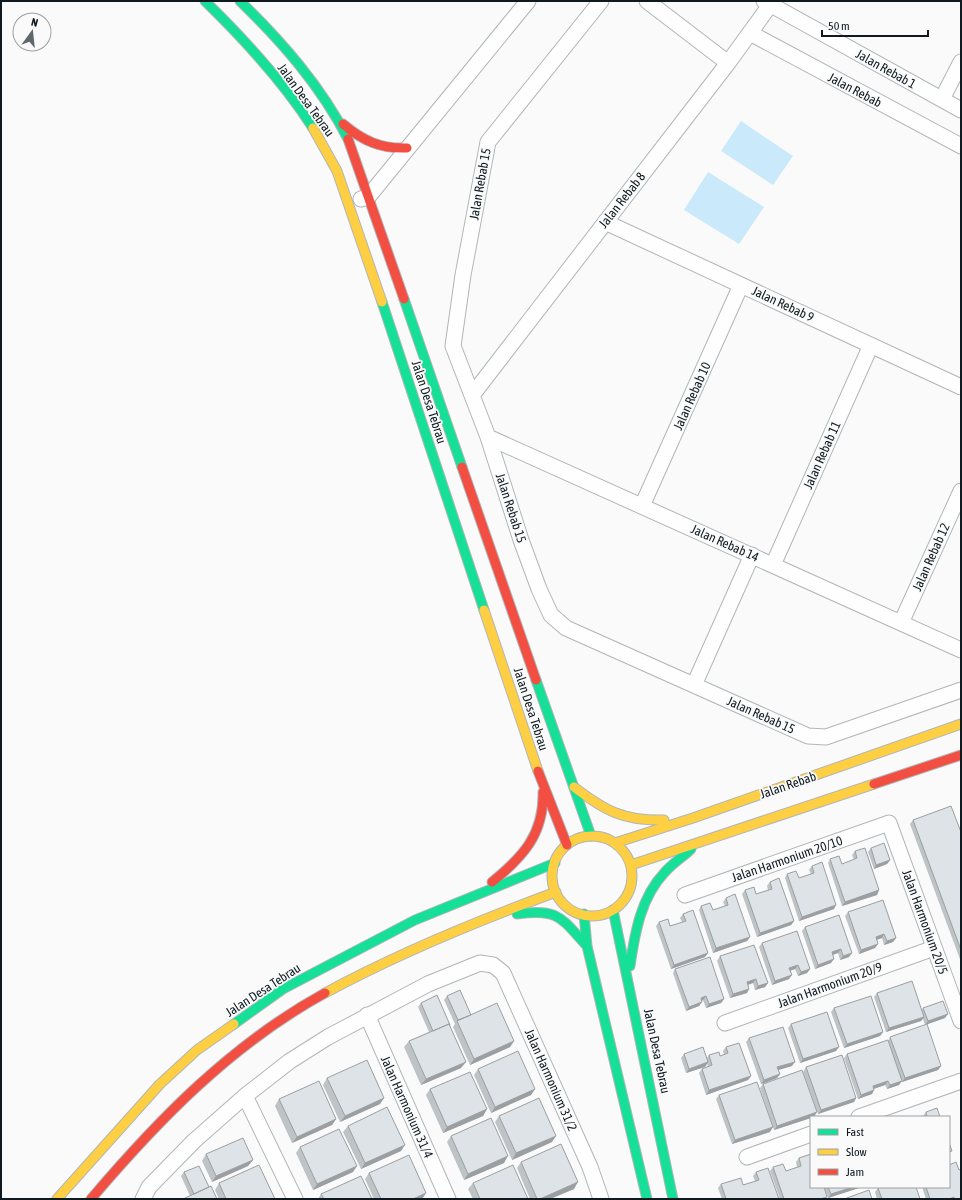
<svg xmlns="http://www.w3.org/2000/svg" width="962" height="1200" viewBox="0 0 962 1200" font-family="'Asap Condensed',sans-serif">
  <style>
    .green { fill: #cae9fa }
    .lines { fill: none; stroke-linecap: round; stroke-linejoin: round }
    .street-casing { stroke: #b0b6b9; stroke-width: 17 }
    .fast-casing { stroke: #b0b6b9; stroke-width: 11 }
    .slow-casing { stroke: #b0b6b9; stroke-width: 11 }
    .jam-casing { stroke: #b0b6b9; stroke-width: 11 }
    .street { stroke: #fefefe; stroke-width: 15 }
    .fast { stroke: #16e098; stroke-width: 9 }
    .slow { stroke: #ffcf43; stroke-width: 9 }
    .jam { stroke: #f24e42; stroke-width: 9 }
    .wall { fill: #bec3c6 }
    .shaded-wall { fill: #9b9fa1 }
    .building { fill: #dde3e6; stroke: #9b9fa1 }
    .labels { text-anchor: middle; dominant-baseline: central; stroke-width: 3.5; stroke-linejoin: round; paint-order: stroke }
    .street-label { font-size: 13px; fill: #0e1a20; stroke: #fafafa }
  </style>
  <rect width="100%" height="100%" fill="#fafafa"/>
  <path class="green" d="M741,121L793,156L773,185L721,151Z
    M708,172L764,207L739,244L684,210Z"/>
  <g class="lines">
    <g class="street-casing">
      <path id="street" d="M601,1L488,142L463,275L453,346L488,437L521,540L539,589L551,615L566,628L808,736L826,737L961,690
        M647,1L728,63
        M764,1L961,110
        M750,33L961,146
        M942,99L961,62
        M361,199L368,197L528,1
        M605,222L961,387
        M473,394L728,63L773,1
        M488,437L961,650
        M642,506L741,285
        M773,565L871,345
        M901,623L961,491
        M694,685L752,555
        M685,895L889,823L961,1021
        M367,1015L448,1199
        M725,1023L934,948
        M245,1096L295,1199
        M859,1117L961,1081
        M747,1157L811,1134
        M143,1199L149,1187L194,1141L245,1096L290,1061L328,1037L428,984L480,963L493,965L503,973L590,1167L601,1199"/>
    </g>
    <g class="fast-casing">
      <path id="fast" d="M205,1C245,40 283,81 313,128
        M240,1C282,42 321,86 348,139
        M404,299L462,467
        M382,302L484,610
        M536,680L591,836
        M613,910L673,1199
        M517,914C559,908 561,918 587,946
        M584,914L587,946L647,1199
        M630,966C635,932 641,897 665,872C673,863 683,857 691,849
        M234,1024L283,989L415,920L555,863"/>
    </g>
    <g class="slow-casing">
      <path id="slow" d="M313,128L337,171L382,302
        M484,610L538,771
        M574,787C605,811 624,821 664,820
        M552 876a40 40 0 1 1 80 0a40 40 0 1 1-80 0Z
        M615,843L693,818L961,724
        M631,865L874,784
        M325,993C399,953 477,921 556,892
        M57,1199L160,1084L197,1050L234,1024"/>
    </g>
    <g class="jam-casing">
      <path id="jam" d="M343,124C363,141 381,149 407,148
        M348,139L404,299
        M462,467L536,680
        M538,771L567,845
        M874,784L961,755
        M492,882C523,857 544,834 543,792
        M91,1199C159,1119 232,1044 325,993"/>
    </g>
    <use href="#street" class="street"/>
    <use href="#fast" class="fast"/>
    <use href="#slow" class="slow"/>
    <use href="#jam" class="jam"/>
  </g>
  <path class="wall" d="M913,820L961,832V962L910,824Z
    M871,848L890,860L887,864L874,869L868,852Z
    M855,851L879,890L877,895L842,906L828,863L830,859L842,864L854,860L852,855Z
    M812,866L834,909L799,921L785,878L787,874L799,878L811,874L809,870Z
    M770,882L794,921L791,925L757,937L742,894L745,890L756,894L768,890L767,886Z
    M726,898L750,937L747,941L713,953L699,910L701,906L713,910L725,906L723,902Z
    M848,912L896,938L893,942L884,945L882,938L876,940L875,948L859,954L845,916Z
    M683,914L708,953L705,957L671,969L656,926L659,922L670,926L682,922L680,918Z
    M839,915L849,957L840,960L838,953L833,955L831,963L815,969L802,931L805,927Z
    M762,943L810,969L807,973L798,976L795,969L790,971L789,979L772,985L759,947Z
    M720,956L768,983L765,987L755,990L753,983L748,985L749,989L747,993L730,998L717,961Z
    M675,969L724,999L721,1003L706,1008L703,1000L702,1001L699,1006L686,1011L673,973Z
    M877,993L922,1010L923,1008L945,1018L925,1025L923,1019L921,1021L886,1032L874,997Z
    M447,996L471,1015L514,1041L510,1047L470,1065L453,1027L455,1024L444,1000Z
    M421,1003L450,1025L461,1068L421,1085L404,1047L409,1041L429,1032L418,1007Z
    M834,1008L883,1032L880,1036L844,1048L831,1012Z
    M791,1024L836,1051L800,1063L788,1028Z
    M890,1037L941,1066L938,1070L902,1082L901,1081L899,1085L887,1089L885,1085L874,1089L872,1094L858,1099L844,1058L847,1054L888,1041Z
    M749,1038L792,1066L778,1070L780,1074L777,1078L761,1084L746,1042Z
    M726,1047L751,1076L748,1080L706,1095L699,1073L702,1069L708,1066L707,1064L705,1067L686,1073L681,1058L684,1054L707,1058L709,1055L720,1056L724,1054L723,1051Z
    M806,1067L856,1098L854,1102L818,1114L803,1072Z
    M478,1069L535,1089L531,1095L491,1113L474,1075Z
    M327,1078L384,1098L380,1104L340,1122L323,1085Z
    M763,1084L814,1117L774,1130L760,1088Z
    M430,1089L487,1109L483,1116L443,1133L426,1095Z
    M719,1095L770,1132L732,1144L716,1099Z
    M279,1099L336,1119L332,1125L292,1143L275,1106Z
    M926,1112L940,1117H923V1116Z
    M499,1116L552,1142L512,1160L495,1122Z
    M348,1126L401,1151L361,1169L343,1132Z
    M451,1136L504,1163L464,1180L447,1142Z
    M300,1147L353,1172L313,1190L296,1153Z
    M206,1154L253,1160L248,1166L212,1182L202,1161Z
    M799,1158L825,1199H780L770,1171L773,1167L786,1171L797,1167L796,1162Z
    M521,1162L574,1189L550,1199H530L517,1168Z
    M959,1170L961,1199H926L922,1187H949Z
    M184,1172L209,1187L190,1196L181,1176Z
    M756,1172L779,1199H722L718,1188L721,1184L743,1185L755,1181L753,1176Z
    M369,1173L426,1193L422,1199H374L365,1179Z
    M219,1183L275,1199H219L215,1190Z
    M473,1183L528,1199H473L468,1189Z
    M824,1187H862L828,1198Z
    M878,1188L920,1199H877L875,1192Z
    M321,1194L372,1199H318Z"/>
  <path class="shaded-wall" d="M890,860L887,864L874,869L876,865Z
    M879,890L877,895L842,906L845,902Z
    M836,905L834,909L799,921L802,917Z
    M794,921L791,925L757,937L760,933Z
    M884,934L882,938L873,941L876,937Z
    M750,937L747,941L713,953L716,948Z
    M896,938L893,942L884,945L887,941Z
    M878,944L875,948L859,954L861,950Z
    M841,949L838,953L829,956L832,952Z
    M708,953L705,957L671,969L674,965Z
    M852,953L849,957L840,960L843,956Z
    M834,959L831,963L815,969L818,965Z
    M798,965L795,969L786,972L789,968Z
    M810,969L807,973L798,976L801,972Z
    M792,975L789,979L772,985L775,981Z
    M756,979L753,983L744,986L747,982Z
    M768,983L765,987L755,990L758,986Z
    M749,989L747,993L730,998L733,994Z
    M706,996L703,1000L698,1002L701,998Z
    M724,999L721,1003L706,1008L709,1004Z
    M702,1002L699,1006L686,1011L689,1007Z
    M948,1014L945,1018L925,1025L928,1021Z
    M924,1017L921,1021L886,1032L889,1028Z
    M883,1032L880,1036L844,1048L847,1044Z
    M514,1041L510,1047L470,1065L474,1059Z
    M839,1047L836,1051L800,1063L803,1059Z
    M466,1062L461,1068L421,1085L426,1079Z
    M708,1062L705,1067L686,1073L689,1069Z
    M795,1062L792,1066L775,1071L777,1067Z
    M941,1066L938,1070L902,1082L905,1078Z
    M780,1074L777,1078L761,1084L764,1080Z
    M751,1076L748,1080L706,1095L709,1090Z
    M888,1081L885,1085L870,1090L873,1086Z
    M902,1081L899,1085L887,1089L890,1085Z
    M535,1089L531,1095L491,1113L495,1107Z
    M874,1090L872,1094L858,1099L861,1095Z
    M384,1098L380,1104L340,1122L345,1116Z
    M856,1098L854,1102L818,1114L821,1110Z
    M487,1109L483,1116L443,1133L447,1127Z
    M817,1112L814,1117L774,1130L777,1126Z
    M336,1119L332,1125L292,1143L297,1137Z
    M773,1127L770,1132L732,1144L735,1140Z
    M556,1136L552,1142L512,1160L516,1153Z
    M405,1145L401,1151L361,1169L365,1163Z
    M508,1156L504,1163L464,1180L468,1174Z
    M253,1160L248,1166L212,1182L216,1176Z
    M357,1166L353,1172L313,1190L317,1184Z
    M578,1182L574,1189L550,1199H540Z
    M853,1187H862L828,1198L831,1194Z
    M426,1193L422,1199H413Z"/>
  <path class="building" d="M951,806L961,832V950L913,820Z
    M884,843L890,860L876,865L871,848Z
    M865,848L879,890L845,902L830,859L839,856L842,864L857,858L855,851Z
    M822,862L836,905L802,917L787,874L796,871L799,878L814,873L812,866Z
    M779,878L794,921L760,933L745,890L754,887L756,894L772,889L770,882Z
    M735,894L750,937L716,948L701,906L710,903L713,910L728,905L726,898Z
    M883,900L896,938L887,941L884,934L876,937L878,944L861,950L848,912Z
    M693,910L708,953L674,965L659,922L668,919L670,926L686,921L683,914Z
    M839,915L852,953L843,956L841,949L832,952L834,959L818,965L805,927Z
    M797,931L810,969L801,972L798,965L789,968L792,975L775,981L762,943Z
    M754,945L768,983L758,986L756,979L747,982L749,989L733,994L720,956Z
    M710,957L724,999L709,1004L706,996L701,998L702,1002L689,1007L675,969Z
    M912,981L924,1017L889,1028L877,993Z
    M460,990L471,1015L458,1020L447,996Z
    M437,995L450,1025H449V1024L433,1031L421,1003Z
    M871,996L883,1032L847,1044L834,1008Z
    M943,1001L948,1014L928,1021L923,1008Z
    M497,1003L514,1041L474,1059L457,1021Z
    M827,1012L839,1047L803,1059L791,1024Z
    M449,1024L466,1062L426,1079L409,1041Z
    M927,1024L941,1066L905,1078L890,1037Z
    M783,1027L795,1062L777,1067L780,1074L764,1080L749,1038Z
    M888,1040L902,1081L890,1085L888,1081L873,1086L874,1090L861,1095L847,1054Z
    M739,1043L751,1076L709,1090L702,1069L712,1065L709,1055L719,1052L720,1056L728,1053L726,1047Z
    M703,1047L708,1062L689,1069L684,1054Z
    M518,1051L535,1089L495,1107L478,1069Z
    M842,1055L856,1098L821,1110L806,1067Z
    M367,1060L384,1098L345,1116L327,1078Z
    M802,1070L817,1112L777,1126L763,1084Z
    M470,1072L487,1109L447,1127L430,1089Z
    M319,1081L336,1119L297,1137L279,1099Z
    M757,1082L773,1127L735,1140L719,1095Z
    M539,1098L556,1136L516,1153L499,1116Z
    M387,1107L405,1145L365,1163L348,1126Z
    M937,1108L940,1117H927L926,1112Z
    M491,1118L508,1156L468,1174L451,1136Z
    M339,1129L357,1166L317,1184L300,1147Z
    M243,1138L253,1160L216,1176L206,1154Z
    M949,1143L952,1151L949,1152Z
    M561,1144L578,1182L540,1199H537L521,1162Z
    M811,1154V1187H824L827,1197L820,1199H784L773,1167L783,1164L786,1171L801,1166L799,1158Z
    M409,1155L426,1193L413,1199H381L369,1173Z
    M956,1162L959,1170L961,1169V1199H954V1197L949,1199H930L926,1187H949V1165Z
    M259,1165L275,1199H226L219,1183Z
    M513,1165L528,1199H480L473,1183Z
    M199,1166L209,1187L194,1194L184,1172Z
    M768,1168L779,1199H726L721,1184L741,1178L743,1185L759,1180L756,1172Z
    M361,1176L372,1199H324L321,1194Z
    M211,1186L217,1199H183Z
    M828,1187H853L831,1194Z
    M880,1187H916L920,1199H882L878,1188Z
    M869,1190L872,1199H844Z"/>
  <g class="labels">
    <g class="street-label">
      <text transform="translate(886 69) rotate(29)">Jalan Rebab 1</text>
      <text transform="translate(855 90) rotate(28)">Jalan Rebab</text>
      <text transform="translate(306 100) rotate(54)">Jalan Desa Tebrau</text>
      <text transform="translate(480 184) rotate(-80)">Jalan Rebab 15</text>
      <text transform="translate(622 200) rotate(-52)">Jalan Rebab 8</text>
      <text transform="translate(783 304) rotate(25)">Jalan Rebab 9</text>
      <text transform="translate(692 396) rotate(-66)">Jalan Rebab 10</text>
      <text transform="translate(429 402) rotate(72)">Jalan Desa Tebrau</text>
      <text transform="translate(822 455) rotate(-66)">Jalan Rebab 11</text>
      <text transform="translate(511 508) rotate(72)">Jalan Rebab 15</text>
      <text transform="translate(725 543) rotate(24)">Jalan Rebab 14</text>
      <text transform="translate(931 557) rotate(-66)">Jalan Rebab 12</text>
      <text transform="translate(531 709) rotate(72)">Jalan Desa Tebrau</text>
      <text transform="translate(761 715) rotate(24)">Jalan Rebab 15</text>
      <text transform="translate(788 785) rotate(-19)">Jalan Rebab</text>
      <text transform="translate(787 859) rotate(-19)">Jalan Harmonium 20/10</text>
      <text transform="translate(925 922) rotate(70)">Jalan Harmonium 20/5</text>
      <text transform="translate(830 985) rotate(-20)">Jalan Harmonium 20/9</text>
      <text transform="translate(263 990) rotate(-33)">Jalan Desa Tebrau</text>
      <text transform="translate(657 1051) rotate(78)">Jalan Desa Tebrau</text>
      <text transform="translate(551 1080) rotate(66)">Jalan Harmonium 31/2</text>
      <text transform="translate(407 1107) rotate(66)">Jalan Harmonium 31/4</text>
    </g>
  </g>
  <rect width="962" height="1200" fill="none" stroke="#0e1a20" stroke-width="4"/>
  <rect x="810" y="1116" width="140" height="72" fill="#fafafa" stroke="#9ca0a3"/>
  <rect x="818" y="1129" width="20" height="6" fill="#16e098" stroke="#9ca0a3"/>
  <text x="846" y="1136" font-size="12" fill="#0e1a20">Fast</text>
  <rect x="818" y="1149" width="20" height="6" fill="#ffcf43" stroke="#9ca0a3"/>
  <text x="846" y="1156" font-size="12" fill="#0e1a20">Slow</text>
  <rect x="818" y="1169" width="20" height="6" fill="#f24e42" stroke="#9ca0a3"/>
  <text x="846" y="1176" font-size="12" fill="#0e1a20">Jam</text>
  <g transform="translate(32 32) rotate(15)"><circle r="19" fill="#fafafa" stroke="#9ca0a3"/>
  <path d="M0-3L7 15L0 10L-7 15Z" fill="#61686c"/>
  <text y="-6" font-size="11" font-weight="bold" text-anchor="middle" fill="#0e1a20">N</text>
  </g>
  <path d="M822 30v6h106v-6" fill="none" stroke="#0e1a20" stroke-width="2"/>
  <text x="828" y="30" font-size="12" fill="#0e1a20" stroke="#fafafa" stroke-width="3" paint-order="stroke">50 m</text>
</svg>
